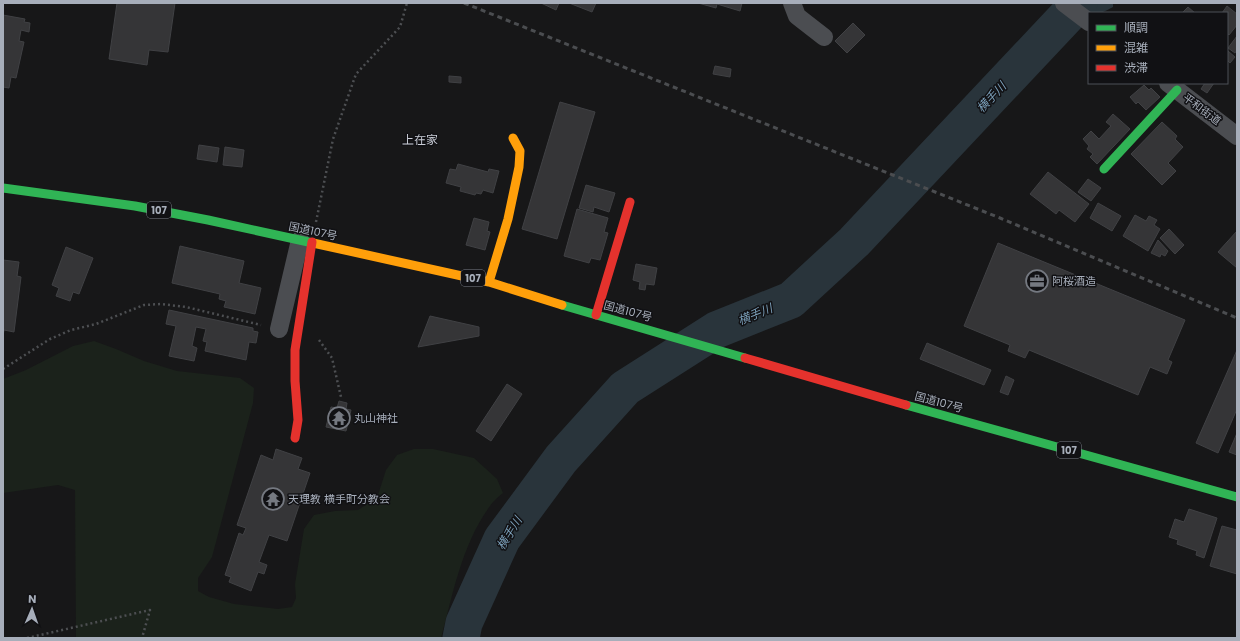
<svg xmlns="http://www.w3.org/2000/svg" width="1240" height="641" viewBox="0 0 1240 641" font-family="Poppins,'Noto Sans JP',sans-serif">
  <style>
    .green { fill: #1b221b }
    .water { fill: #29343b }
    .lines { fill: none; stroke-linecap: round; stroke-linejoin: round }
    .river { stroke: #29343b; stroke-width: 37 }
    .building { fill: #353537; stroke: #404144 }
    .path { stroke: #4d4f52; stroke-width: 2.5; stroke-dasharray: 2 3; stroke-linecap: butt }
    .street { stroke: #4b4d51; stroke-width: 18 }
    .fast { stroke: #30b455; stroke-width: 9 }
    .slow { stroke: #ff9f0a; stroke-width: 9 }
    .jam { stroke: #e5322d; stroke-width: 9 }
    .rail { stroke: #4b4d50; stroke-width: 3; stroke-dasharray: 5 4; stroke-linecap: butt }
    .labels { text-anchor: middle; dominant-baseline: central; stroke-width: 3; stroke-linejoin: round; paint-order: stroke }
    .shield { fill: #111114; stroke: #7a7f88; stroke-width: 1 }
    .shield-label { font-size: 10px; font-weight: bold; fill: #a7aeba }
    .street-label { font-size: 11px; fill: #a7aeba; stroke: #111114 }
    .poi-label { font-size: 11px; fill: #a7aeba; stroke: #111114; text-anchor: start }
    .water-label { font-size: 12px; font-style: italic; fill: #7b9fb9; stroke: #111114 }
    .neighbourhood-label { font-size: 12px; fill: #c9cdd6; stroke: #111114 }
  </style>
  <rect width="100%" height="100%" fill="#171718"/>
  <path class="green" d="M94,341L116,349L144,361L177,371L240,378L254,388L253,403L212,557L198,578V591L209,597L234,604L278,609L292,607L296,598L295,584L304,529L314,515L335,511L358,510L377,498L386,470L397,455L414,449H433L474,458L497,479L503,493C498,497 493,501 490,506C462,544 453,594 441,638H76L75,490L58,485L3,493V379L26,370L73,346Z"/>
  <path class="water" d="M1082,3H1113V7C1097,16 1096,14 1082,3Z"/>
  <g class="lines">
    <path class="river" d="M461,638L464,623L502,539L561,459L625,388L716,330L791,300L854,242L1079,3"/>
  </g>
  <path class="building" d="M117,3H175L168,52L149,50L147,65L109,59Z
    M541,3H559L556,10Z
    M569,3H596L592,12Z
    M698,3H742L740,11L717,4L716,8Z
    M1227,6L1237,14V25L1229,35L1227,33V13H1222Z
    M1188,7L1195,13H1182Z
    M3,15L25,19L24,22L30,23L29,32L21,30L19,41L24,42L16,78L11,77L9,88L3,87Z
    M853,23L865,35L847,53L835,41Z
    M1237,36V50L1235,53L1228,48Z
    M1228,51L1235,57L1230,63L1227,60V53Z
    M715,66L731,69L730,77L713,74Z
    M449,76L461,77V83L449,82Z
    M1205,83H1214L1207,93L1201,89Z
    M1144,85L1149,90L1151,88L1160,97L1146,110L1138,102L1136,104L1130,97Z
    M560,102L595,112L557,239L522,229Z
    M1113,114L1130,129L1097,164L1090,157L1093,154L1087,149L1089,146L1083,139L1091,131L1099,139L1111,126L1106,122Z
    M1162,122L1177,136L1175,139L1183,147L1168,163L1176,171L1162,185L1131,154Z
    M199,145L219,148L217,162L197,159Z
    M225,147L244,150L242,167L223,165Z
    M458,164L488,172L489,169L499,171L493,193L483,190L481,194L476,193L475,195L460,191L461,187L446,183L450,169L456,170Z
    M1048,172L1089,204L1075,222L1059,210L1056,214L1030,194Z
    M1088,179L1101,188L1091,201L1078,192Z
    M586,185L615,193L609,212L594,207L593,212L579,208Z
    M1098,203L1121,216L1112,231L1090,218Z
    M577,209L608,218L604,232L608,233L600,260L591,258L589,263L564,256Z
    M1135,215L1146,221L1149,216L1157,220L1154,225L1160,229L1148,251L1123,236Z
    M474,218L489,222L487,231L490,232L485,250L466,245Z
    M1169,229L1184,245L1175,254L1160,238Z
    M1237,231V268L1218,252Z
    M1158,240L1168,251L1165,256L1161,254L1160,257L1151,253Z
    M998,243L1185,320L1168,360L1172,362L1167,374L1150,367L1138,395L1029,350L1025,358L1008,351L1010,345L964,326Z
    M180,246L244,261L239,283L261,288L255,314L224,307L226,301L219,299L220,294L172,283Z
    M66,247L93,258L79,294L73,292L70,301L56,296L59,288L52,285Z
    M3,260L19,262L17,276L21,277L14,332L4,330L3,336Z
    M636,264L657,268L654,285L646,284L645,290L639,289L640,282L633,280Z
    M169,310L253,328V331L258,332L256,343L249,342L246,360L205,351L207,342L203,341L206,329L196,327L192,346L197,348L194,361L169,356L176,326L166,324Z
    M430,316L479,327V336L418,347Z
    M927,343L991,370L984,385L920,359Z
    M1237,350V409L1218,453L1196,443Z
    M1006,376L1014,380L1008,395L1000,392Z
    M507,384L522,394L491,441L476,431Z
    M339,401L347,403L346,409L351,410L346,431L326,427L331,407L337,408Z
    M1237,433V455L1229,452Z
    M276,449L302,458L298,469L310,473L287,541L269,535L259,562L267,565L264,574L258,572L251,591L229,582L231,577L225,575L239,533L243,535L246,528L237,525L261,455L273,460Z
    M1189,509L1217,518L1204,558L1196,555L1197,551L1177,544L1178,540L1169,537L1175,519L1184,522Z
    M1222,526L1237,530V574L1210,566Z"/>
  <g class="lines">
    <path class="path" d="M316,222L333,139L356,74L400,27L407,3
      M319,340L332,358L341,397
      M3,369L50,339L71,330L96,324L144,305L161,304L186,307L261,325
      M27,638L150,610L142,638"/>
    <path class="street" d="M792,3L797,16L824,37
      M1064,3L1089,22
      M1168,83L1237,136
      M279,329L300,240"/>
    <path class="fast" d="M1104,169L1177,90
      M3,188L135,206L208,220L313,243
      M562,305L745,358
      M906,405L1237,497"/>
    <path class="slow" d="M313,243L489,282L562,305
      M489,282L508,219L519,167L520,151L513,138"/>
    <path class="jam" d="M596,315L630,202
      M745,358L906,405
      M295,438L298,420L295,381V350L312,242"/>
    <path class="rail" d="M464,3L1000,218L1237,318"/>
  </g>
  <defs>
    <g id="office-ring" transform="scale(1.15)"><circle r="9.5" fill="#111114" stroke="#757981" stroke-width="1.5"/><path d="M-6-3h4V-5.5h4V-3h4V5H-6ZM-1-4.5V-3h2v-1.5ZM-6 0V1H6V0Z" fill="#757981"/></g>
    <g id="temple-ring" transform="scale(1.15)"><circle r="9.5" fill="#111114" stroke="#757981" stroke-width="1.5"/><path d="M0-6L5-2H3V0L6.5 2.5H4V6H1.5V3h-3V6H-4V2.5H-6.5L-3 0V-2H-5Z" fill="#757981"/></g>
  </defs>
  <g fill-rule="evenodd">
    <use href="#office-ring" x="1037" y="281"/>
    <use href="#temple-ring" x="339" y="418"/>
    <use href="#temple-ring" x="273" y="499"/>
  </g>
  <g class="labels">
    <g class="shield">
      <rect x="147" y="202" width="24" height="16" rx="3"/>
      <rect x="461" y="270" width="24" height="16" rx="3"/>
      <rect x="1057" y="442" width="24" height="16" rx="3"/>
    </g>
    <g class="shield-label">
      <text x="159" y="210">107</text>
      <text x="473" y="278">107</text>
      <text x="1069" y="450">107</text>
    </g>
    <g class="street-label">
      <text transform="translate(1202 109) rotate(37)">平和街道</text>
      <text transform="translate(313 231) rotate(12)">国道107号</text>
      <text transform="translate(628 311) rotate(15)">国道107号</text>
      <text transform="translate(939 402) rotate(15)">国道107号</text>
    </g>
    <g class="poi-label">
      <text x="1052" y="281">阿桜酒造</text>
      <text x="354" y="418">丸山神社</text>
      <text x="288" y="499">天理教 横手町分教会</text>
    </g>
    <g class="water-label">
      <text transform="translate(991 97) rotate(-47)">横手川</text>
      <text transform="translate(755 314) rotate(-22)">横手川</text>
      <text transform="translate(509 533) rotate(-58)">横手川</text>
    </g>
    <g class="neighbourhood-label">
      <text x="420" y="139">上在家</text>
    </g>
  </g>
  <rect width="1240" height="641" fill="none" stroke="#a7aeba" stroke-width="8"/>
  <rect x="1088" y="12" width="140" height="72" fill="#111114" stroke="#4d5056"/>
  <rect x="1096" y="25" width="20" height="6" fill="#30b455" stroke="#4d5056"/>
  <text x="1124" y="32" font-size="12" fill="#a7aeba">順調</text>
  <rect x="1096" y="45" width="20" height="6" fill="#ff9f0a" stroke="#4d5056"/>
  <text x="1124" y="52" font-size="12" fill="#a7aeba">混雑</text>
  <rect x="1096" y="65" width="20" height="6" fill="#e5322d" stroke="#4d5056"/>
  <text x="1124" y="72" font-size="12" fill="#a7aeba">渋滞</text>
  <g transform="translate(32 609) rotate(2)" stroke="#111114" stroke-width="3" paint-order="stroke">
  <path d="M0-3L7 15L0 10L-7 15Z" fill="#a7aeba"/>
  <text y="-6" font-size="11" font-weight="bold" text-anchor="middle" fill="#a7aeba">N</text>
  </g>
</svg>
